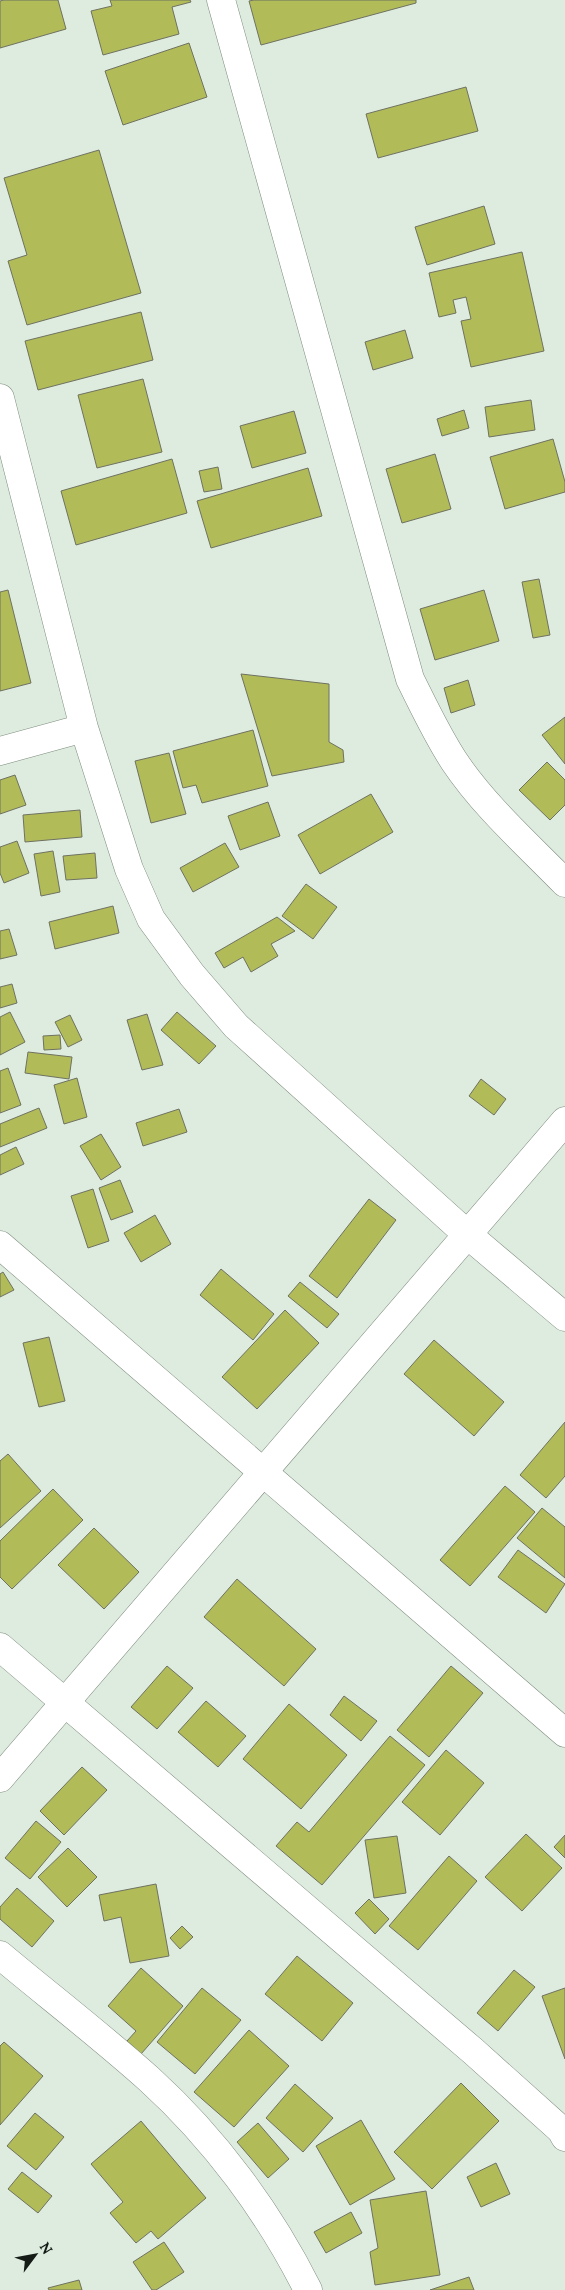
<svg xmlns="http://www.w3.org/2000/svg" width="565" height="2290" viewBox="0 0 565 2290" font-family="Lora,serif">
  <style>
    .building { fill: #b1bc59; stroke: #6f7161 }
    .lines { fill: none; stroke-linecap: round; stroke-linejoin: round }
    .minor-casing { stroke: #7d8b7e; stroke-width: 29 }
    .tertiary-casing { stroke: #7d8b7e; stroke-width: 29 }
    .minor { stroke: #fff; stroke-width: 28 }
    .tertiary { stroke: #fff; stroke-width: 28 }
  </style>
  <rect width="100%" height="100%" fill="#ddecde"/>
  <path class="building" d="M4,0H58L66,29L0,48V1Z
    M110,0H190L191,2L172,7L179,34L103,55L91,11L112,6Z
    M254,0H416V3L261,45L249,1Z
    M189,43L207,97L123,125L105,71Z
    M466,87L478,131L378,158L366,114Z
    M99,150L141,293L27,325L8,261L27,255L4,178Z
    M484,206L495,244L427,265L415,227Z
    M522,252L544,351L471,367L461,321L471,319L466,297L453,300L456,313L439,317L429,273Z
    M141,312L153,360L38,390L25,341Z
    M405,330L413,358L373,370L365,342Z
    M143,379L162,452L97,468L78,395Z
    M531,400L535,430L489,437L485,407Z
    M464,410L469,428L442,436L437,419Z
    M294,411L306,453L252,468L240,426Z
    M553,439L565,482V492L505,509L490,457Z
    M435,454L451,509L402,523L386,469Z
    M172,459L187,513L76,545L61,491Z
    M218,467L222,489L204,492L199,471Z
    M308,468L322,516L211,548L197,501Z
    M539,579L550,635L533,638L522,582Z
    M8,590L31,683L0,691V592Z
    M484,590L499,641L435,660L420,609Z
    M241,674L329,684V742L343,750L344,762L272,776Z
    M468,680L475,705L451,713L444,688Z
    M565,717V764L542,735Z
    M253,730L268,786L202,803L196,785L183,788L173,751Z
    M169,753L186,814L151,823L135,761Z
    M547,762L565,780V805L550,820L519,790Z
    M15,775L26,805L0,814V780Z
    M371,794L393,832L320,874L298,835Z
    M268,802L280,836L240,850L228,816Z
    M80,810L82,837L25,842L23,815Z
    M17,841L29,873L4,883L0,873V847Z
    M225,843L239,867L193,892L180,868Z
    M53,851L60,892L41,896L34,854Z
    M95,853L97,878L66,880L63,856Z
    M306,884L337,907L313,939L282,916Z
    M113,906L119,933L55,949L49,922Z
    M277,917L295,931L271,944L278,956L251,972L243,957L224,968L215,953Z
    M9,929L17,955L0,959V931Z
    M12,984L17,1003L0,1008V987Z
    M10,1012L25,1042L0,1055V1017Z
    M177,1012L216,1046L199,1064L161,1030Z
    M147,1014L163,1065L142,1070L127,1020Z
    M70,1015L82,1040L68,1047L55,1022Z
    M60,1035L61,1049L44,1050L43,1036Z
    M28,1052L72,1057L69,1079L25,1073Z
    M8,1068L21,1105L0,1113V1071Z
    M77,1078L87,1117L64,1124L54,1085Z
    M481,1079L506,1099L494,1115L469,1096Z
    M39,1108L47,1128L0,1147V1124Z
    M179,1109L187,1132L143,1146L136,1123Z
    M101,1134L121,1167L101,1180L80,1146Z
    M16,1147L24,1164L0,1175V1155Z
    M120,1180L133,1212L111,1220L99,1188Z
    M93,1189L109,1241L88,1248L71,1196Z
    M369,1199L396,1220L337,1298L309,1276Z
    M155,1215L171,1244L141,1262L124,1233Z
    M221,1269L274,1314L253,1340L200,1295Z
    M3,1272L14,1290L0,1297V1274Z
    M300,1282L339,1314L327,1328L288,1296Z
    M285,1310L319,1343L257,1409L222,1377Z
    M49,1337L65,1401L39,1407L23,1343Z
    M434,1340L504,1402L474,1436L404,1374Z
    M565,1422V1476L546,1498L520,1475Z
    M8,1454L41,1491L0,1528V1461Z
    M505,1486L535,1512L470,1586L440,1560Z
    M53,1489L83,1520L12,1589L0,1577V1541Z
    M542,1508L565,1527V1578L517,1538Z
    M94,1528L139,1572L104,1609L58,1565Z
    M518,1550L565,1584L546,1613L498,1577Z
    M237,1579L316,1649L284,1686L204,1617Z
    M167,1666L193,1688L157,1729L131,1707Z
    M451,1666L483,1693L429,1757L397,1730Z
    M344,1696L377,1721L361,1741L330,1715Z
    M206,1701L246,1736L218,1767L178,1732Z
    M289,1704L347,1755L301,1809L243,1759Z
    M390,1736L425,1765L322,1885L276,1846L297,1822L309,1832Z
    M446,1750L484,1783L440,1835L402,1802Z
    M82,1767L107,1790L64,1835L40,1811Z
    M36,1821L61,1842L30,1879L5,1858Z
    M526,1834L562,1868L522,1911L485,1877Z
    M565,1835V1858L554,1847Z
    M397,1836L406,1893L374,1898L365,1840Z
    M68,1848L97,1877L67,1907L38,1877Z
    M449,1856L477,1881L418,1950L389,1926Z
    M156,1884L169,1956L130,1963L121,1917L104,1921L99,1895Z
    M17,1888L54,1921L32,1947L0,1919V1907Z
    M369,1899L389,1919L375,1934L355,1913Z
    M182,1926L193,1937L180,1949L170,1938Z
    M297,1956L353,2003L322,2041L265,1994Z
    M141,1968L183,2006L141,2054L127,2041L136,2031L108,2006Z
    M514,1970L535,1987L498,2031L477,2013Z
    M202,1988L241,2020L195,2074L157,2042Z
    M565,1988V2059L542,1996Z
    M249,2030L289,2066L234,2127L194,2092Z
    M4,2042L43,2076L0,2125V2046Z
    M461,2083L499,2121L432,2189L394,2152Z
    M295,2084L333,2118L303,2152L266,2118Z
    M35,2113L64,2137L36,2170L7,2146Z
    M361,2120L395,2179L350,2205L316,2146Z
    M141,2121L206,2198L158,2239L151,2231L136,2243L110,2213L123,2202L91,2164Z
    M258,2123L289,2159L268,2178L237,2142Z
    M496,2163L510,2194L481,2207L467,2177Z
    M22,2172L52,2196L38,2213L8,2189Z
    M426,2191L440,2275L375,2285L370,2252L378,2248L370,2200Z
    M351,2212L362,2233L326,2253L314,2232Z
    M164,2242L184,2272L156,2290H152L133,2262Z
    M469,2277L474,2290H430Z
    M79,2280L82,2290H49L48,2288Z"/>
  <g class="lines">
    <g class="minor-casing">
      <path id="minor" d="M221,0L410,679C424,707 437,735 454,761C484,806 527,844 565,883
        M0,398L84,728L129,869L151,919L192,975L236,1026L468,1235L565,1317
        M0,751L84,728
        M0,1245L565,1733
        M0,1647L473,2051L561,2130L565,2137
        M0,1955C49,1996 101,2036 149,2079C214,2138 269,2212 308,2290"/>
    </g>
    <g class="tertiary-casing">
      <path id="tertiary" d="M0,1778L565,1121"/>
    </g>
    <use href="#minor" class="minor"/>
    <use href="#tertiary" class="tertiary"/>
  </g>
  <g transform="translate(35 2255) rotate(58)" stroke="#ddecde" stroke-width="4" paint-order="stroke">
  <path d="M0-4L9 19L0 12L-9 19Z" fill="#151b16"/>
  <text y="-8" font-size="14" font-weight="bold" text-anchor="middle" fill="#151b16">N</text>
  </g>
</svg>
